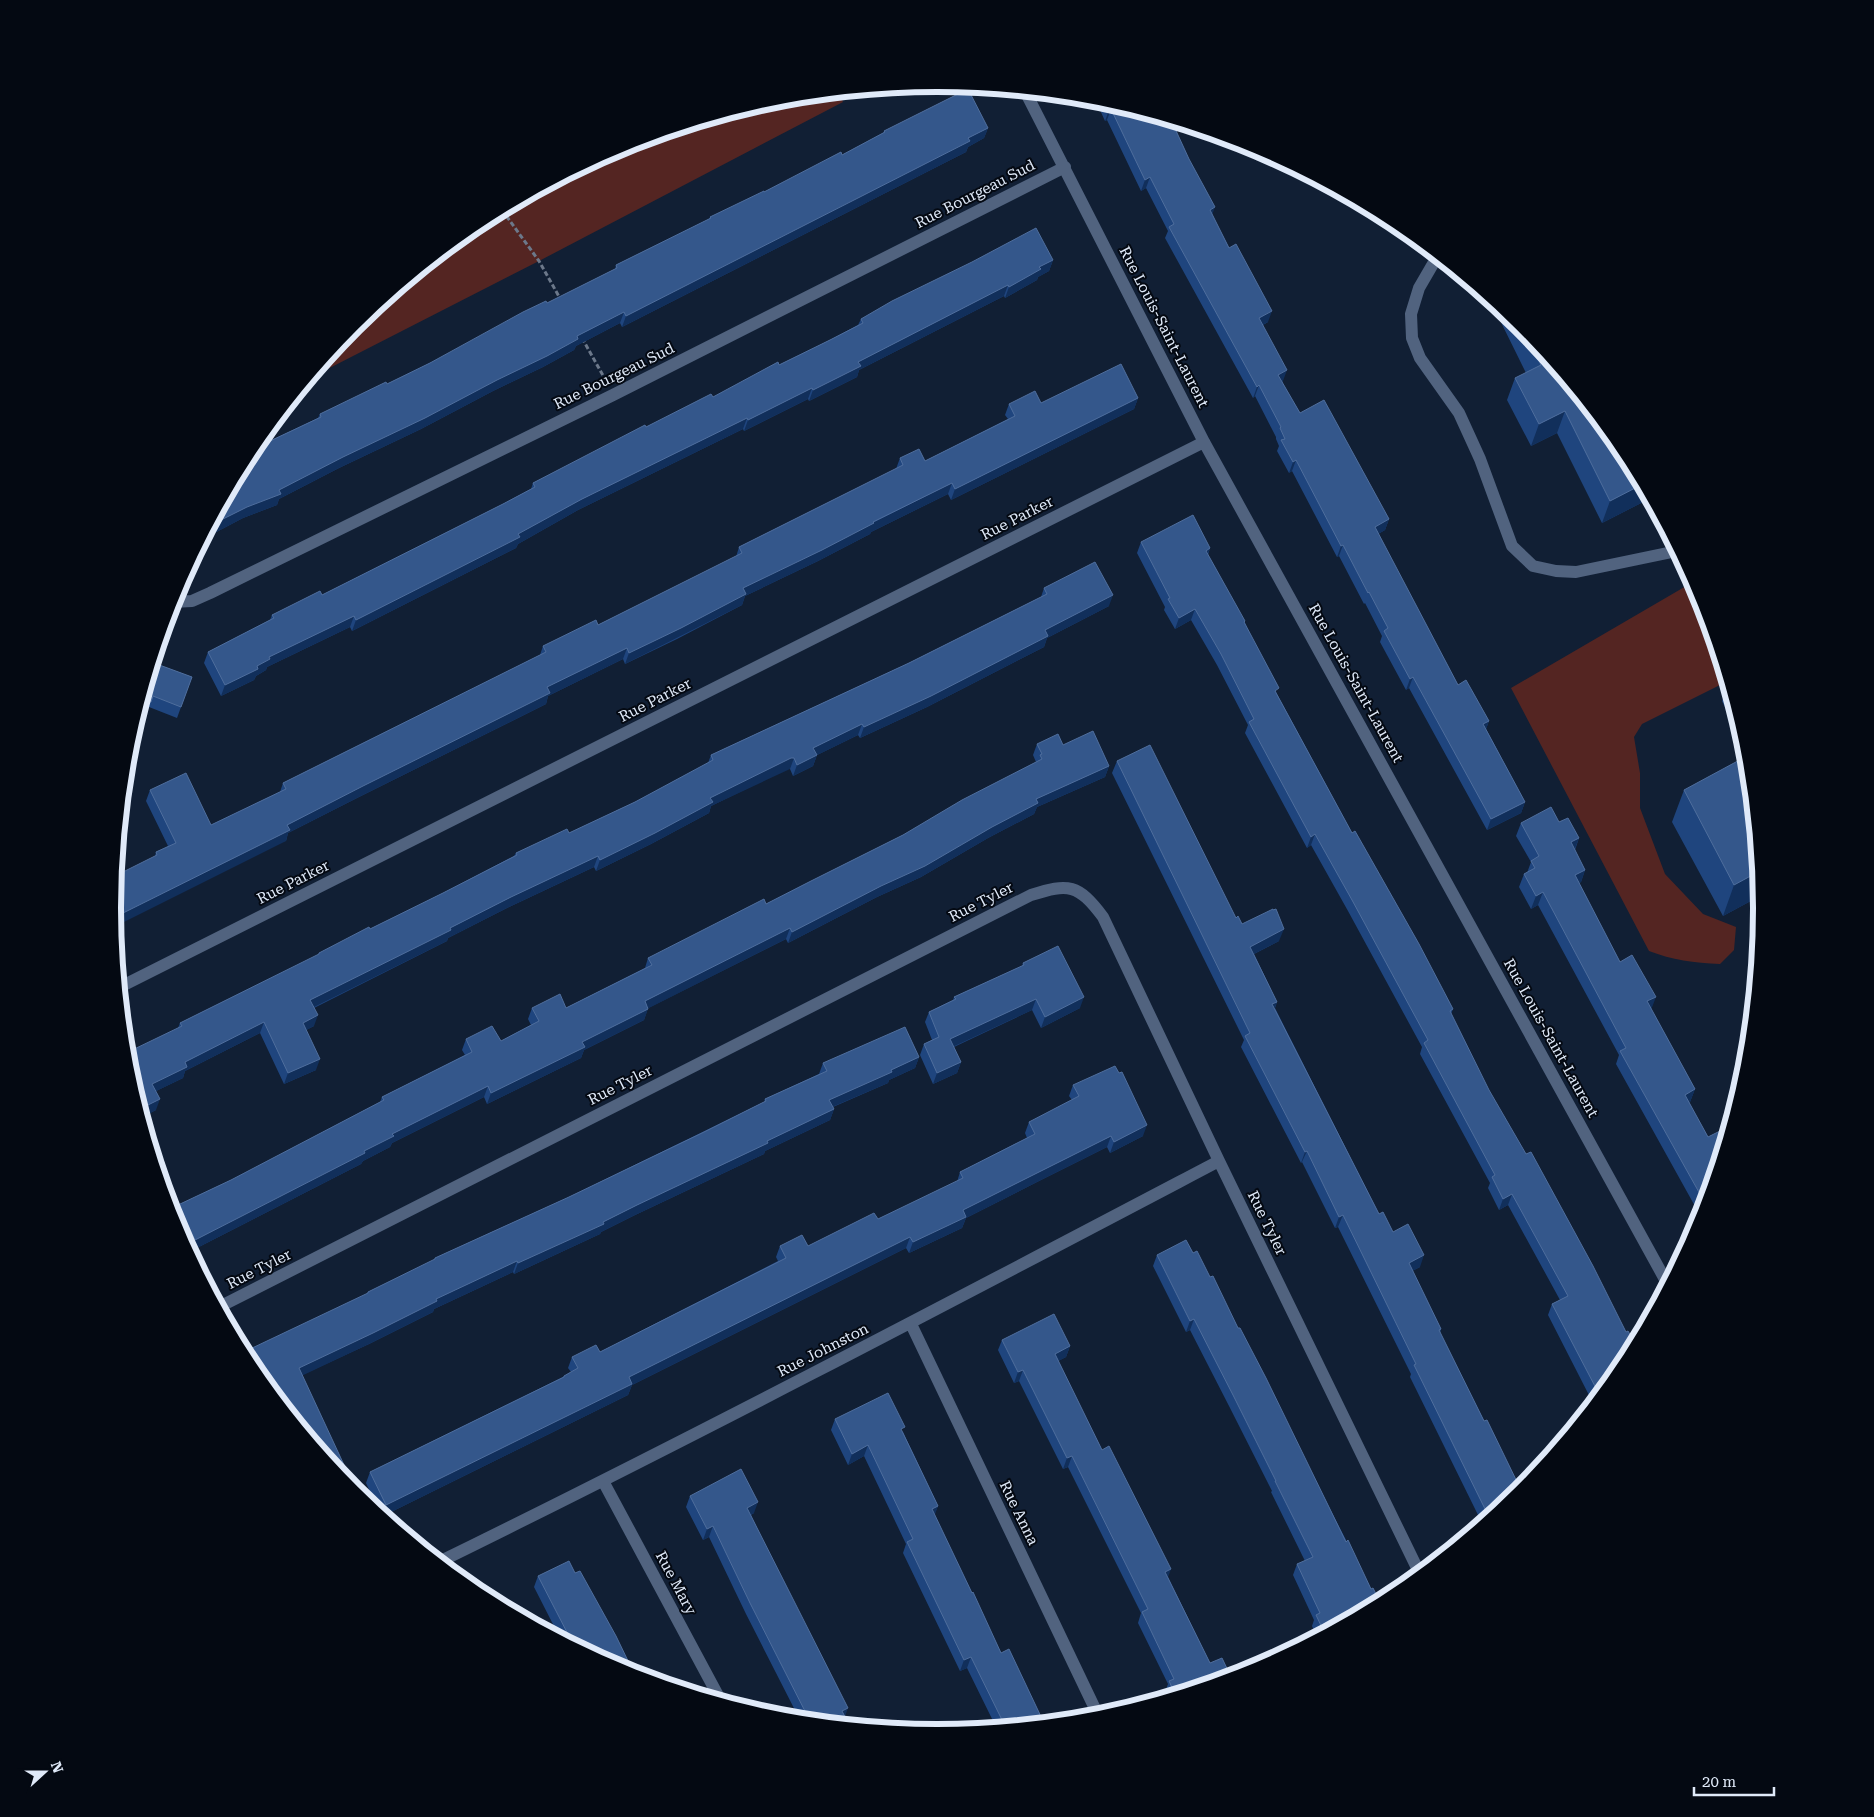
<svg xmlns="http://www.w3.org/2000/svg" width="1874" height="1817" viewBox="0 0 1874 1817" font-family="'Roboto Serif',serif">
  <style>
    .green { fill: #542522 }
    .lines { fill: none; stroke-linecap: round; stroke-linejoin: round }
    .path { stroke: #6c788a; stroke-width: 3; stroke-dasharray: 5 2.5; stroke-linecap: butt }
    .minor { stroke: #51637f; stroke-width: 12 }
    .wall { fill: #1f457e }
    .shaded-wall { fill: #112f5b }
    .building { fill: #34578b; stroke: #4f6e9d }
    .labels { text-anchor: middle; dominant-baseline: central; stroke-width: 4; stroke-linejoin: round; paint-order: stroke }
    .street-label { font-size: 15px; fill: #e0eaf9; stroke: #040912 }
    .rim { fill: none; stroke: #e0eaf9; stroke-width: 6 }
  </style>
  <rect width="100%" height="100%" fill="#111f34"/>
  <path class="green" d="M839,93L843,102L539,261L312,377L354,325L479,223L622,146L776,100Z
    M1693,582L1699,593L1726,682L1642,724L1634,737L1640,773V808L1665,874L1703,914L1736,927L1734,950L1720,964C1694,963 1672,960 1649,951L1511,688Z"/>
  <g class="lines">
    <path class="path" d="M502,210L539,261L561,300
      M582,338L605,379"/>
    <path class="minor" d="M1026,93L1204,442L1667,1283
      M1437,257L1419,288L1411,314L1412,338L1420,358L1459,413L1480,459L1512,546L1533,566L1556,571L1576,572L1677,551
      M172,602L192,601L210,593L613,395L1065,167
      M120,987L1204,442
      M219,1307L1031,895C1069,883 1078,884 1103,917L1219,1161L1420,1574
      M911,1324L1099,1717
      M603,1481L721,1701
      M439,1562C702,1433 960,1297 1219,1161"/>
  </g>
  <path class="wall" d="M1095,99L1098,100L1172,122L1212,215L1268,322L1263,325L1283,381L1282,382L1300,413L1389,519L1385,530L1378,534L1458,685L1489,721L1486,729L1525,802L1521,813L1487,830L1409,688L1406,690L1380,642L1382,636L1365,603L1364,604L1339,556L1337,557L1292,471L1289,473L1277,451L1279,446L1276,439V437L1255,396L1253,398L1165,238L1168,231L1146,188L1141,191L1107,120L1105,121Z
    M988,128L984,138L968,147L966,152L622,327L620,323L576,346L574,350L543,367L493,391L421,429L339,468L279,499L277,505L243,518L205,538L251,450L318,418L320,414L387,384L430,363L615,269L616,265L709,219L710,217L764,192L842,155L883,133L884,131Z
    M1053,260L1049,271L1038,277L1037,280L1005,298L1004,296L859,370L857,377L809,401L808,399L744,431L743,429L578,510L518,544L516,548L352,631L350,627L267,667L266,670L256,676L254,680L221,696L204,663L208,652L270,620L272,615L322,595L503,504L531,489L533,483L646,427L713,397L830,340L858,325L861,319Z
    M1490,300L1520,326L1623,451L1649,499L1602,523L1557,433L1531,446L1507,400L1515,378L1526,373Z
    M1138,398L1134,409L951,500L948,494L871,532L870,534L818,561L745,596L742,605L677,639L625,664L623,659L548,696L546,704L359,797L288,833L286,841L155,856L156,852L168,846L146,801L150,790L211,825L280,792L283,783L540,655L543,646L598,625L736,557L739,547L896,469L900,458L925,461L1008,419L1005,415L1009,404Z
    M1141,542L1210,548L1208,555L1245,623L1277,694L1352,833L1453,1009L1451,1014L1623,1367L1593,1403L1548,1315L1552,1304L1560,1300L1508,1205L1499,1210L1488,1188L1490,1183L1420,1054L1422,1047L1348,911L1311,845L1307,848L1245,733L1248,725L1217,665L1191,620L1175,629L1164,610L1165,607L1137,553Z
    M1044,588L1109,606L1047,638L1044,647L927,707L860,738L858,735L817,755L813,766L793,776L790,769H787L711,806L709,813L651,844L596,871L594,867L507,908L448,938L447,941L314,1008V1026L306,1030L316,1070L284,1084L260,1033L185,1071L183,1078L156,1091V1110L142,1117L180,1023L318,955L319,953L370,929L443,893L514,856L516,853L569,833L635,802L708,763L711,755L909,663L1041,597Z
    M154,663L192,677L177,718L149,707L147,713L139,710Z
    M1728,687L1746,748V752L1722,701Z
    M1037,744L1063,745L1109,766L1105,777L1037,807L1034,814L988,838L921,877L877,897L788,943L786,939L648,1008L644,1020L584,1050L581,1058L487,1104L484,1097L392,1143L390,1147L363,1161L361,1164L191,1251L174,1216L178,1205L231,1180L380,1102L382,1097L465,1055L462,1050L466,1039L501,1041L531,1025L528,1019L532,1008H566L645,968L648,958L766,904L903,835L1036,762L1033,755Z
    M1117,761L1236,918L1242,924L1279,941L1254,954L1277,1002L1275,1008L1379,1214L1420,1267L1412,1271L1441,1329L1440,1333L1520,1492L1470,1533L1474,1522L1480,1519L1410,1377L1411,1374L1338,1227L1335,1228L1302,1162L1301,1163L1241,1047L1244,1040L1112,773Z
    M1684,790L1760,896L1723,916L1672,822Z
    M1559,822L1579,838L1575,850L1585,870L1581,882L1579,883L1620,962L1651,1009L1695,1089L1690,1102L1689,1103L1708,1137H1725L1701,1217L1616,1064L1619,1055L1538,905L1531,909L1519,887L1524,874L1527,873L1531,862L1516,836L1521,823Z
    M1023,963L1080,1008L1041,1028L1032,1010L954,1047L961,1062L957,1073L933,1084L920,1055L924,1044L932,1040L925,1022L929,1012L953,1000L954,997L1022,966Z
    M919,1057L915,1068L889,1080L888,1083L833,1107L834,1109L830,1120L765,1151L764,1154L633,1216L601,1232L600,1234L514,1274L513,1272L434,1309L433,1312L369,1344L302,1375L354,1491L251,1366L246,1356L248,1350L367,1294L368,1292L434,1260L435,1258L569,1197L764,1102L765,1099L819,1074L823,1063Z
    M1073,1085L1143,1136L1110,1153L1107,1147L1037,1182L966,1218L962,1228L909,1253L906,1248L632,1385L628,1395L383,1516L380,1513L366,1483L370,1472L563,1377L564,1376L571,1372L568,1368L572,1357L600,1352L778,1261L776,1257L780,1246H808L878,1219L957,1182L960,1172L1027,1138L1025,1133L1029,1122L1072,1100L1069,1096Z
    M1193,1253L1210,1277L1238,1328L1371,1589L1380,1602L1316,1636L1312,1626L1314,1620L1293,1575L1297,1564L1305,1561L1271,1492L1272,1491L1229,1406L1190,1330L1186,1332L1153,1266L1157,1255Z
    M1002,1340L1070,1346L1066,1357L1058,1361L1102,1450L1168,1577L1210,1663L1231,1677L1167,1696L1165,1692L1168,1684L1138,1623L1141,1613L1068,1467L1063,1469L1019,1381L1014,1383L998,1350Z
    M835,1419L903,1432L938,1506L934,1515L1001,1653L1044,1723L996,1727L967,1668L960,1671L903,1553L906,1544L864,1456L848,1465L831,1430Z
    M690,1496L754,1513L751,1515L849,1725L800,1720L746,1614L709,1537L703,1540L686,1507Z
    M575,1573L629,1667L621,1670L560,1638L534,1587L538,1576Z"/>
  <path class="shaded-wall" d="M1111,109L1107,120L1105,121L1109,110Z
    M988,128L984,138L968,147L966,152L622,327L626,316Z
    M1150,177L1146,188L1141,191L1145,180Z
    M1215,207L1211,218L1210,210Z
    M1053,260L1049,271L1038,277L1037,280L1005,298L1009,287L1039,267Z
    M1008,285L1004,296L859,370L857,377L809,401L813,390L858,362Z
    M1272,311L1268,322L1255,329L1259,318Z
    M624,312L620,323L576,346L574,350L543,367L493,391L421,429L339,468L279,499L277,505L243,518L205,538L211,525Z
    M1287,370L1283,381L1274,386L1278,375Z
    M1259,385L1255,396L1253,398L1257,387Z
    M812,388L808,399L744,431L748,420Z
    M1138,398L1134,409L951,500L955,489Z
    M1565,411L1557,433L1531,446L1539,424Z
    M747,418L743,429L578,510L518,544L516,548L352,631L356,620L518,534L582,499Z
    M1296,460L1292,471L1289,473L1293,462Z
    M952,483L948,494L871,532L870,534L818,561L745,596L742,605L625,664L629,653L743,588Z
    M1641,485L1649,499L1602,523L1610,501Z
    M1389,519L1385,530L1371,538L1375,527Z
    M1343,545L1339,556L1337,557L1341,546Z
    M1210,548L1206,559V551Z
    M1113,595L1109,606L1047,638L1044,647L927,707L860,738L864,727L1045,630Z
    M1195,609L1191,620L1175,629L1179,618Z
    M354,616L350,627L267,667L266,670L256,676L254,680L221,696L225,685L257,666L269,657Z
    M627,648L623,659L548,696L546,704L359,797L288,833L286,841L114,927L113,918L547,687Z
    M1413,677L1409,688L1406,690L1410,679Z
    M1489,721L1485,732L1483,724Z
    M862,724L858,735L809,759L813,748Z
    M817,755L813,766L793,776L797,765Z
    M791,758H794L790,769L711,806L709,813L651,844L596,871L600,860L710,798Z
    M1109,766L1105,777L1037,807L1034,814L988,838L921,877L877,897L788,943L792,932L1036,799Z
    M1525,802L1521,813L1487,830L1491,819Z
    M1315,834L1311,845L1307,848L1311,837Z
    M1579,838L1574,851L1571,842Z
    M598,856L594,867L507,908L448,938L447,941L306,1011L310,1000L511,897Z
    M1585,870L1581,882L1570,888L1575,875Z
    M1758,872L1760,896L1723,916L1734,885Z
    M1543,892L1538,905L1531,909L1536,896Z
    M790,928L786,939L641,1012L645,1001Z
    M1284,929L1279,941L1246,958L1250,947Z
    M1084,997L1080,1008L1041,1028L1045,1017Z
    M1656,997L1651,1010L1647,1001Z
    M1036,999L1032,1010L946,1050L950,1039Z
    M1277,1002L1273,1013L1272,1004Z
    M648,1009L644,1020L584,1050L581,1058L487,1104L491,1093L582,1042Z
    M318,1015L314,1026L299,1034L303,1023Z
    M264,1022L260,1033L185,1071L183,1078L148,1095L152,1084L185,1062Z
    M919,1057L915,1068L889,1080L888,1083L825,1110L829,1100Z
    M320,1059L316,1070L284,1084L288,1073Z
    M961,1062L957,1073L933,1084L937,1073Z
    M488,1086L484,1097L392,1143L390,1147L363,1161L361,1164L191,1251L195,1240L364,1151L392,1134Z
    M1695,1089L1690,1102L1680,1108L1685,1095Z
    M160,1099L156,1110L142,1117L140,1109Z
    M834,1109L830,1120L765,1151L764,1154L633,1216L601,1232L600,1234L514,1274L518,1263L603,1222L767,1141Z
    M1147,1125L1143,1136L1110,1153L1114,1142Z
    M1111,1136L1107,1147L1037,1182L966,1218L962,1228L909,1253L913,1242L963,1210Z
    M1307,1151L1302,1162L1301,1163L1305,1152Z
    M1512,1194L1508,1205L1499,1210L1503,1199Z
    M1343,1215L1338,1227L1335,1228L1339,1217Z
    M910,1237L906,1248L632,1385L628,1395L383,1516L382,1515L386,1505L629,1377Z
    M1424,1255L1420,1267L1404,1275L1409,1263Z
    M517,1261L513,1272L434,1309L433,1312L369,1344L295,1379L299,1368L436,1299Z
    M1194,1319L1190,1330L1186,1332L1190,1321Z
    M1070,1346L1066,1357L1051,1365L1055,1354Z
    M1023,1370L1019,1381L1014,1383L1018,1372Z
    M1605,1389L1595,1401L1598,1392Z
    M868,1445L864,1456L848,1465L852,1454Z
    M1072,1456L1068,1467L1063,1469L1067,1458Z
    M758,1502L754,1513L743,1519L747,1508Z
    M938,1506L934,1517L932,1509Z
    M713,1526L709,1537L703,1540L707,1529Z
    M1171,1569L1167,1580L1165,1572Z
    M971,1657L967,1668L960,1671L964,1660Z
    M848,1708L844,1719L842,1711Z"/>
  <path class="building" d="M968,89L988,128L968,138L970,141L626,316L624,312L577,336L578,339L547,356L497,380L425,418L343,457L279,490L281,494L247,507L211,525L251,450L321,417L320,414L386,382L387,384L430,363L523,312L546,301L547,303L617,268L616,265L711,218L710,217L764,191V192L841,152L842,155L885,132L884,131Z
    M1105,102L1172,122L1189,159L1215,207L1210,210L1229,248L1236,244L1272,311L1259,318L1287,370L1278,375L1300,413L1324,400L1389,519L1375,527L1458,685L1466,680L1489,721L1483,724L1525,802L1491,819L1413,677L1410,679L1384,631L1388,628L1369,592L1368,593L1343,545L1341,546L1296,460L1293,462L1281,440L1285,439L1280,428L1281,427L1259,385L1257,387L1169,227L1174,224L1150,177L1145,180L1111,109L1109,110Z
    M1036,228L1053,260L1039,267L1041,269L1009,287L1008,285L858,362L861,366L813,390L812,388L748,420L747,418L582,499L518,534L520,537L356,620L354,616L269,657L270,659L257,666L258,669L225,685L208,652L274,618L272,615L320,591L322,595L503,504L535,487L533,483L645,425L646,427L711,394L713,397L778,362L779,365L830,340L863,323L861,319L892,301L972,262Z
    M1523,328L1623,451L1641,485L1610,501L1565,411L1539,424L1515,378L1541,365Z
    M1121,364L1138,398L955,489L952,483L873,522L874,523L822,550L743,588L746,594L681,628L629,653L627,648L547,687L550,693L363,786L287,825L290,830L113,918L112,908L115,876L157,855L156,852L176,843L150,790L186,773L211,825L286,789L283,783L546,652L543,646L596,620L598,625L742,553L739,547L903,465L900,458L919,449L925,461L1015,416L1009,404L1035,391L1041,403Z
    M1193,515L1210,548L1206,551L1245,621L1244,622L1279,688L1275,691L1352,833L1355,831L1419,944L1453,1009L1450,1011L1489,1090L1526,1154L1531,1152L1593,1266L1626,1332L1628,1331L1635,1343L1623,1367L1605,1389L1598,1392L1552,1304L1568,1296L1512,1194L1503,1199L1492,1177L1495,1175L1424,1043L1428,1040L1352,900L1315,834L1311,837L1249,722L1254,719L1221,654L1195,609L1179,618L1168,599L1170,598L1141,542Z
    M1095,562L1113,595L1045,630L1048,636L931,696L864,727L862,724L813,748L817,755L797,765L794,758H791L710,798L713,802L655,833L600,860L598,856L511,897L450,928L451,930L310,1000L318,1015L303,1023L320,1059L288,1073L264,1022L185,1062L187,1067L152,1084L160,1099L140,1109L128,1069L126,1053L182,1026L180,1023L319,954V953L369,927L370,929L443,893L517,855L516,853L567,829L569,833L635,802L713,760L711,755L909,663L1047,594L1044,588Z
    M154,663L192,677L181,707L153,696L151,702L143,699Z
    M1093,731L1109,766L1036,799L1038,803L992,827L925,866L881,886L792,932L790,928L645,1001L648,1009L582,1042L585,1047L491,1093L488,1086L392,1134L394,1136L364,1151L365,1153L195,1240L178,1205L231,1180L384,1100L382,1097L472,1052L466,1039L492,1026L501,1041L539,1021L532,1008L560,994L566,1008L652,965L648,958L764,899L766,904L811,881L903,835L962,800L1042,759L1040,755L1042,754L1037,744L1058,734L1063,745Z
    M1150,745L1236,918L1238,916L1242,924L1273,909V910L1276,909L1284,929L1250,947L1277,1002L1272,1004L1379,1214L1383,1212L1393,1232L1408,1224L1424,1255L1409,1263L1441,1329L1439,1330L1484,1421L1487,1420L1521,1490L1477,1527L1474,1522L1488,1515L1414,1365L1416,1364L1343,1215L1339,1217L1307,1151L1305,1152L1245,1036L1250,1033L1117,761Z
    M1747,756L1758,872L1734,885L1684,790Z
    M1551,807L1559,822L1568,818L1579,838L1571,842L1585,870L1575,875L1620,962L1632,955L1656,997L1647,1001L1695,1089L1685,1095L1708,1137L1722,1130L1725,1137L1705,1203L1620,1051L1626,1048L1543,892L1536,896L1524,874L1535,868L1531,861L1539,856L1521,823Z
    M1058,946L1084,997L1045,1017L1036,999L950,1039L961,1062L937,1073L924,1044L939,1037L929,1012L956,999L954,997L1024,965L1023,963Z
    M905,1027L919,1057L891,1070L892,1072L829,1100L834,1109L767,1141L768,1143L637,1205L603,1222L604,1224L518,1263L517,1261L436,1299L437,1301L373,1333L299,1368L358,1495L354,1491L262,1380L248,1350L368,1293V1292L435,1259V1258L569,1197L702,1133L766,1101L765,1099L827,1071L823,1063Z
    M1115,1066L1119,1073L1122,1072L1147,1125L1114,1142L1111,1136L963,1210L966,1217L913,1242L910,1237L629,1377L632,1384L386,1505L370,1472L564,1377V1376L578,1368L572,1357L596,1345L600,1352L786,1258L780,1246L802,1235L808,1246L874,1213L878,1219L963,1178L960,1172L1035,1134L1029,1122L1079,1096L1073,1085Z
    M1186,1240L1193,1253L1197,1251L1210,1277L1213,1276L1238,1328H1240L1266,1378L1346,1542L1348,1540L1371,1589L1373,1588L1380,1602L1324,1632L1316,1615L1320,1613L1297,1564L1313,1557L1275,1481H1276L1233,1395L1194,1319L1190,1321L1157,1255Z
    M1054,1314L1070,1346L1055,1354L1102,1450L1109,1446L1171,1569L1165,1572L1210,1663L1222,1658L1231,1677L1175,1694L1169,1681L1174,1679L1142,1612L1148,1609L1072,1456L1067,1458L1023,1370L1018,1372L1002,1340Z
    M888,1393L905,1427L901,1429L938,1506L932,1509L972,1593L973,1592L1001,1653L1009,1649L1044,1723L1005,1726L971,1657L964,1660L907,1542L913,1539L868,1445L852,1454L835,1419Z
    M741,1469L758,1502L747,1508L848,1708L842,1711L849,1725L810,1721L750,1603L713,1526L707,1529L690,1496Z
    M569,1561L575,1573L580,1571L616,1636L630,1665L629,1666L632,1674L621,1670L576,1646L573,1641L572,1642L538,1576Z"/>
  <g class="labels">
    <g class="street-label">
      <text transform="translate(975 194) rotate(-27)">Rue Bourgeau Sud</text>
      <text transform="translate(1164 327) rotate(63)">Rue Louis-Saint-Laurent</text>
      <text transform="translate(614 376) rotate(-26)">Rue Bourgeau Sud</text>
      <text transform="translate(1017 518) rotate(-27)">Rue Parker</text>
      <text transform="translate(1356 683) rotate(61)">Rue Louis-Saint-Laurent</text>
      <text transform="translate(655 700) rotate(-27)">Rue Parker</text>
      <text transform="translate(293 882) rotate(-27)">Rue Parker</text>
      <text transform="translate(981 902) rotate(-27)">Rue Tyler</text>
      <text transform="translate(1551 1038) rotate(61)">Rue Louis-Saint-Laurent</text>
      <text transform="translate(620 1085) rotate(-27)">Rue Tyler</text>
      <text transform="translate(1267 1223) rotate(64)">Rue Tyler</text>
      <text transform="translate(259 1269) rotate(-27)">Rue Tyler</text>
      <text transform="translate(823 1350) rotate(-27)">Rue Johnston</text>
      <text transform="translate(1019 1513) rotate(64)">Rue Anna</text>
      <text transform="translate(676 1583) rotate(62)">Rue Mary</text>
    </g>
  </g>
  <path d="M0 0H1874V1817H0ZM121 908a816 816 0 1 1 1632 0a816 816 0 1 1-1632 0Z" fill="#040912" fill-rule="evenodd"/>
  <path class="rim" d="M121 908a816 816 0 1 1 1632 0a816 816 0 1 1-1632 0Z"/>
  <g transform="translate(45 1772) rotate(69)" stroke="#040912" stroke-width="4" paint-order="stroke">
  <path d="M0-4L9 19L0 12L-9 19Z" fill="#e0eaf9"/>
  <text y="-8" font-size="14" font-weight="bold" text-anchor="middle" fill="#e0eaf9">N</text>
  </g>
  <path d="M1694 1787v8h80v-8" fill="none" stroke="#e0eaf9" stroke-width="2.5"/>
  <text x="1702" y="1787" font-size="15" fill="#e0eaf9" stroke="#040912" stroke-width="4" paint-order="stroke">20 m</text>
</svg>
